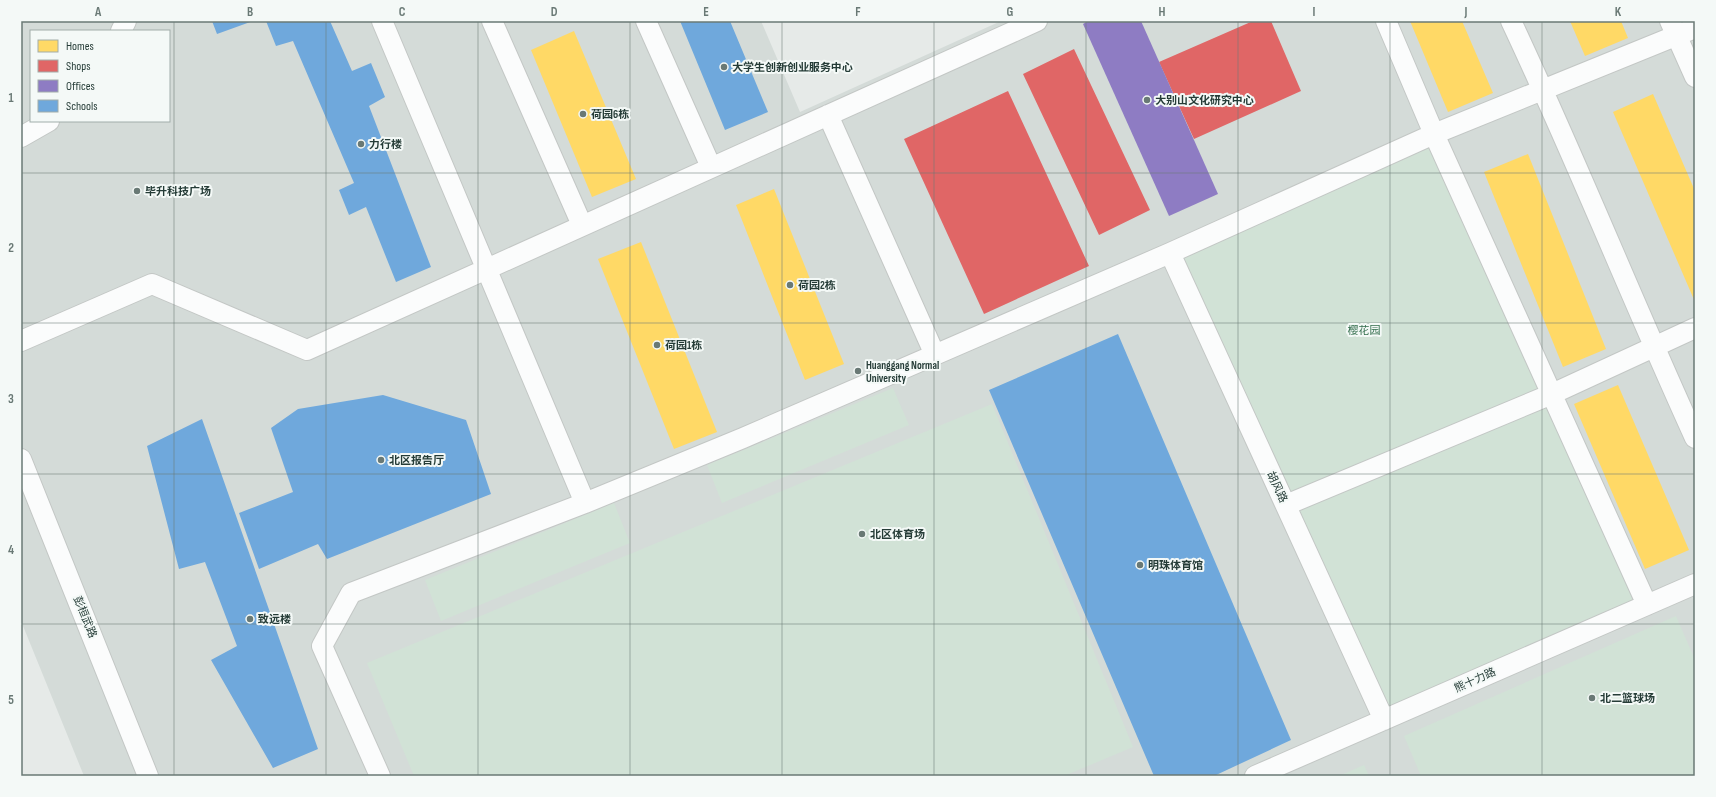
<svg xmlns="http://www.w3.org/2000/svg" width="1716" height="797" viewBox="0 0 1716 797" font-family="'Sofia Sans Condensed','Noto Sans SC',sans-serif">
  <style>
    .built { fill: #d4dbd8; fill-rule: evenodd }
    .green { fill: #d1e2d6 }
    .homes { fill: #ffd966 }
    .shops { fill: #e06666 }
    .offices { fill: #8e7cc3 }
    .schools { fill: #6fa8dc }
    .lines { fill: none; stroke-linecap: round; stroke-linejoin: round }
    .street-casing { stroke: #c3c7c5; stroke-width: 22 }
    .street { stroke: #fbfcfc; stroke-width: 20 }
    .grid { fill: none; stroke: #697975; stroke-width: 1; stroke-opacity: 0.55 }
    .poi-dot { fill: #697975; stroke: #f4f9f7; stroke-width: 1.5 }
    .labels { text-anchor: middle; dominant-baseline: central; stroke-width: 4; stroke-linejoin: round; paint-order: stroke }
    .poi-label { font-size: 11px; font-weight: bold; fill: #253c37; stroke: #f4f9f7; text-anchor: start }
    .park-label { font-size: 11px; fill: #336e4d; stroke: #f4f9f7 }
    .street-label { font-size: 11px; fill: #253c37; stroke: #f4f9f7 }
    .neatline { fill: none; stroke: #697975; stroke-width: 1.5 }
    .grid-label { font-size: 13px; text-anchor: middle; font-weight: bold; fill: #697975 }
  </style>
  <rect width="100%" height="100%" fill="#e6eae8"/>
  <path class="built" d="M21,21H761L800,112L1001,21H1695V776H84L21,621ZM31,31H169V121H31Z"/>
  <path class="green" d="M1434,134L1647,605L1384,720L1170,253Z
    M893,388L909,425L722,503L707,465Z
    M992,404L1133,747L1064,776H414L367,663Z
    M614,503L630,543L441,621L425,580Z
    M1676,616L1695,660V776H1421L1404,736Z
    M1364,765L1369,776H1339Z"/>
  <path class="homes" d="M1410,21H1462L1493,93L1448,112Z
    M1570,21H1621L1628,38L1585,56Z
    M574,31L636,179L592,197L531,50Z
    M1653,94L1695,191V302L1613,112Z
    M1528,154L1606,349L1563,367L1484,172Z
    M774,189L844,364L805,380L736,205Z
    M641,242L717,432L674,449L598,259Z
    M1618,385L1689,550L1645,569L1574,404Z"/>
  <path class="shops" d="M1253,21H1271L1301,91L1194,139L1159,62Z
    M1074,49L1150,210L1099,235L1023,74Z
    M1008,91L1089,266L984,314L904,139Z"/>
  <path class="offices" d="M1088,21H1141L1218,194L1169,216L1083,24Z"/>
  <path class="schools" d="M212,21H253L217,34Z
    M266,21H330L352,71L371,63L385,97L369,106L431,267L396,282L366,207L349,215L339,190L354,183L293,41L276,46Z
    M680,21H730L768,112L725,130Z
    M1118,334L1291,740L1214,776H1154L989,390Z
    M383,395L466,420L491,494L327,559L318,544L259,569L239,513L293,492L271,428L298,409Z
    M202,419L318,749L273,768L211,660L237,646L205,562L179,569L147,446Z"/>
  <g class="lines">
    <g class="street-casing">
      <path id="street" d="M382,21L585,503
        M492,21L582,225
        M646,21L711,167
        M1386,21L1434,134L1647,605
        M1511,21C1576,159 1632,300 1695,438
        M1670,21L1695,77
        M121,31L126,21
        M828,115L935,355
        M21,137L49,121
        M1170,253L1384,720
        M21,341L152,284L307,350L1037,21
        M21,459L148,776
        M1286,505L1552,394L1695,328
        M380,776L322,646L351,593L585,503L743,438L1170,253L1434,134L1695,28
        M1255,776L1695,584"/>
    </g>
    <use href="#street" class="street"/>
  </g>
  <path class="grid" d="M174,21V776M326,21V776M478,21V776M630,21V776M782,21V776M934,21V776M1086,21V776M1238,21V776M1390,21V776M1542,21V776M21,173H1695M21,323H1695M21,474H1695M21,624H1695"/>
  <g class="poi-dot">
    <circle cx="724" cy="67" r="4"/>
    <circle cx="1147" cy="100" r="4"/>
    <circle cx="583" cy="114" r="4"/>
    <circle cx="361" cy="144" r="4"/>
    <circle cx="137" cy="191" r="4"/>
    <circle cx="790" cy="285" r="4"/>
    <circle cx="657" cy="345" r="4"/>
    <circle cx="858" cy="371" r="4"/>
    <circle cx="381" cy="460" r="4"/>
    <circle cx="862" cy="534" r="4"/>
    <circle cx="1140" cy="565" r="4"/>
    <circle cx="250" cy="619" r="4"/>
    <circle cx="1592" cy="698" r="4"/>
  </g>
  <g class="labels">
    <g class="poi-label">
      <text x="732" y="67">大学生创新创业服务中心</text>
      <text x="1155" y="100">大别山文化研究中心</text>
      <text x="591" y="114">荷园6栋</text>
      <text x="369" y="144">力行楼</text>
      <text x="145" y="191">毕升科技广场</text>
      <text x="798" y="285">荷园2栋</text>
      <text x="665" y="345">荷园1栋</text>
      <text x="866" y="365">Huanggang Normal<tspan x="866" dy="13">University</tspan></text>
      <text x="389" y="460">北区报告厅</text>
      <text x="870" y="534">北区体育场</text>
      <text x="1148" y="565">明珠体育馆</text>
      <text x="258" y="619">致远楼</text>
      <text x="1600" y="698">北二篮球场</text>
    </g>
    <g class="park-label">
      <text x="1364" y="330">樱花园</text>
    </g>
    <g class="street-label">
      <text transform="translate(1277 487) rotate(65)">胡风路</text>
      <text transform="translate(85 617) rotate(68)">彭桓武路</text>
      <text transform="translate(1475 680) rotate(-24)">熊十力路</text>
    </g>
  </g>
  <rect width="1716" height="797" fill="none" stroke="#f4f9f7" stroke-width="44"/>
  <rect x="30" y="30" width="140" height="92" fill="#f4f9f7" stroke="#a1adaa"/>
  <rect x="38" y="40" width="20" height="12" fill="#ffd966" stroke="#a1adaa"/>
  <text x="66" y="50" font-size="12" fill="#253c37">Homes</text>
  <rect x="38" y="60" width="20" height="12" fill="#e06666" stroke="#a1adaa"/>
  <text x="66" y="70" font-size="12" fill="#253c37">Shops</text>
  <rect x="38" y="80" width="20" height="12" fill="#8e7cc3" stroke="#a1adaa"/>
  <text x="66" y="90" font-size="12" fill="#253c37">Offices</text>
  <rect x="38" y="100" width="20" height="12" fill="#6fa8dc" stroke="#a1adaa"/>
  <text x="66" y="110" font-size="12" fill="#253c37">Schools</text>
  <rect x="22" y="22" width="1672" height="753" class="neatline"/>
  <g class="grid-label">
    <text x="98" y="16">A</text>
    <text x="250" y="16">B</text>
    <text x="402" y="16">C</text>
    <text x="554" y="16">D</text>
    <text x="706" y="16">E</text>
    <text x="858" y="16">F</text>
    <text x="1010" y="16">G</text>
    <text x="1162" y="16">H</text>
    <text x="1314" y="16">I</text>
    <text x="1466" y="16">J</text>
    <text x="1618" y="16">K</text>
    <text x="11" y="102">1</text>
    <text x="11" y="252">2</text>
    <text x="11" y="403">3</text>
    <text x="11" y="554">4</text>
    <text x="11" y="704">5</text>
  </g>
</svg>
